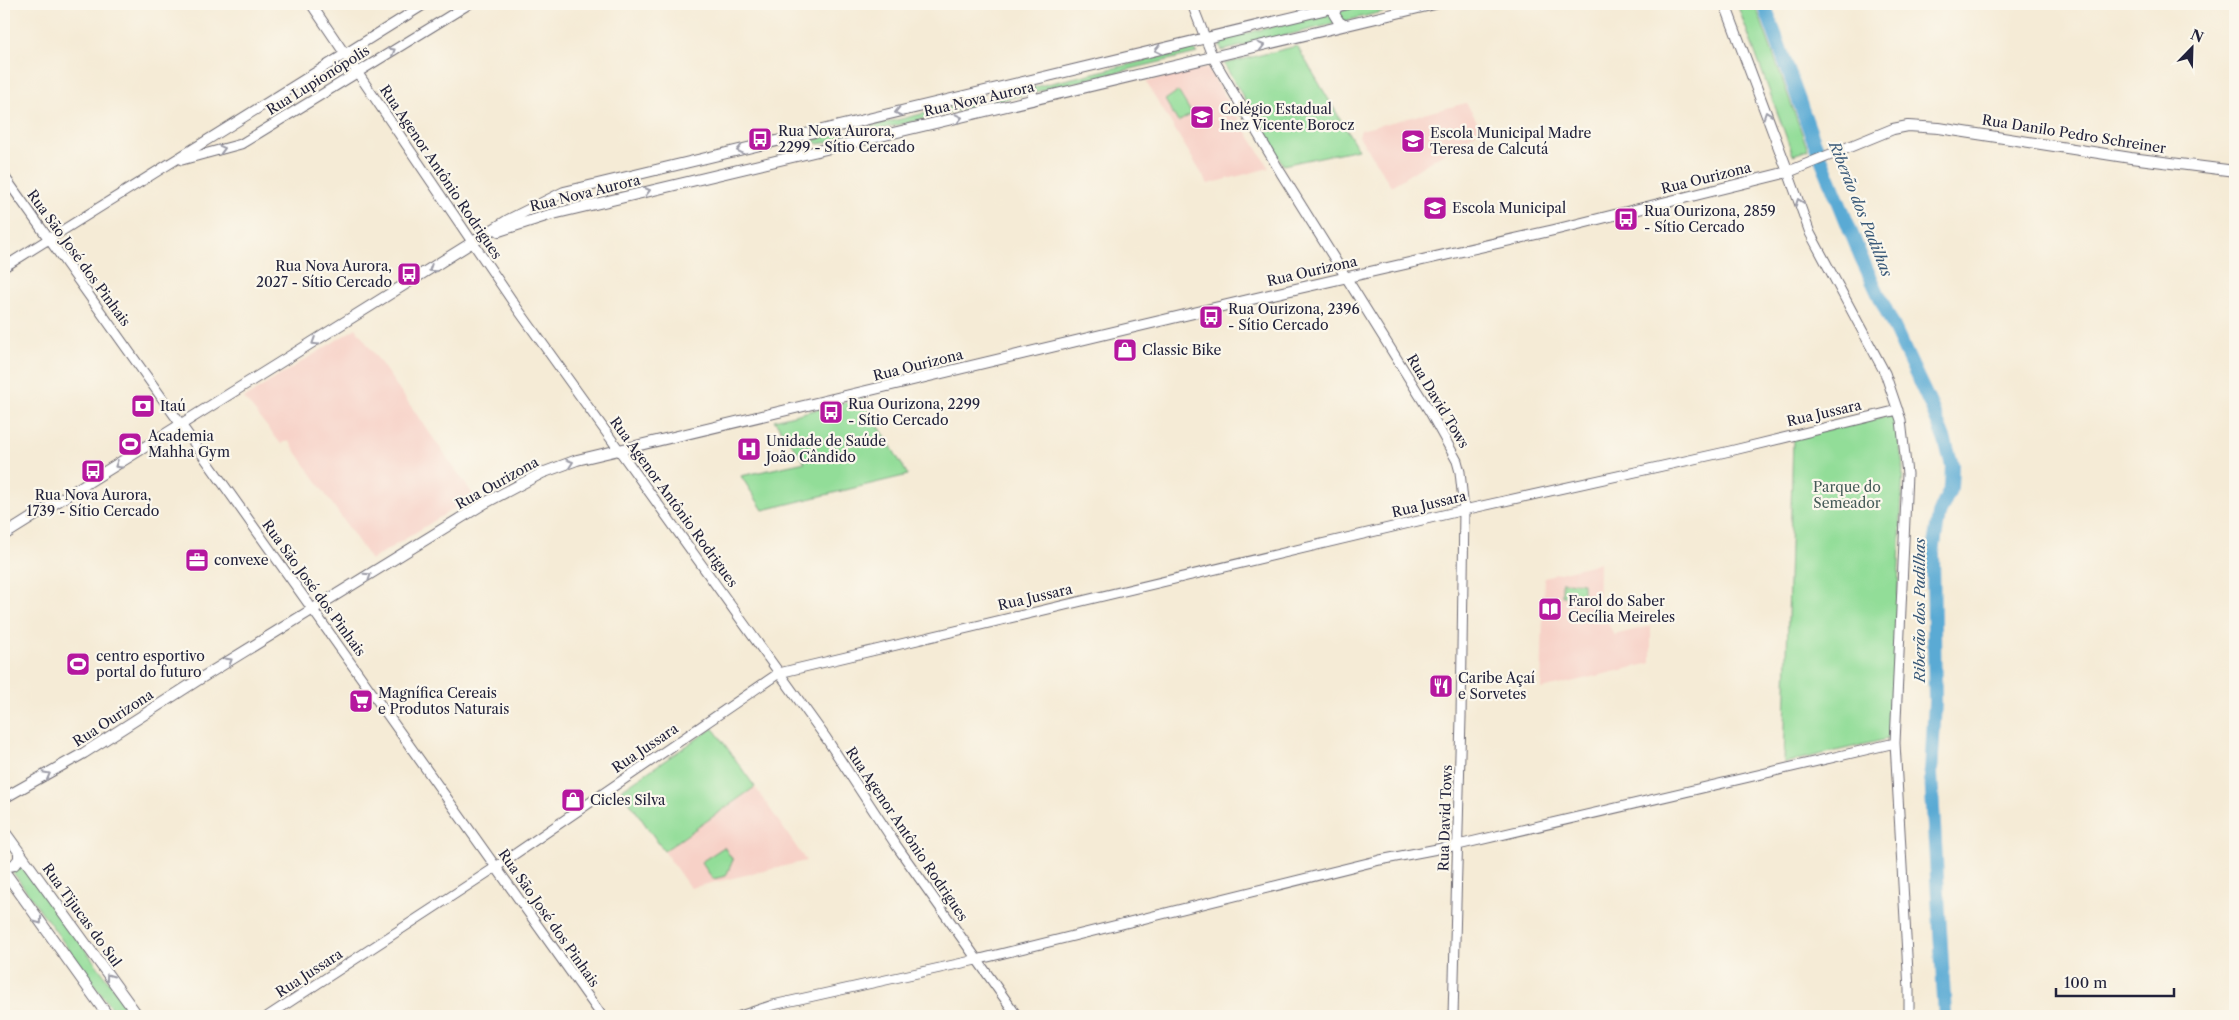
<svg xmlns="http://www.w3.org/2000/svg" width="2239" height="1020" viewBox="0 0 2239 1020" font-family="'Libre Caslon Text',serif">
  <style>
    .built { fill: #f7d1c7 }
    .green { fill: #92dd98; stroke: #5a806a }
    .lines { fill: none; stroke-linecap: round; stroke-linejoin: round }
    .river { stroke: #5aaad4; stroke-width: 14 }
    .tertiary-casing { stroke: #6c6871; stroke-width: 11 }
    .secondary-casing { stroke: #6c6871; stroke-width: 12 }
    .tertiary { stroke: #fff; stroke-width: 9 }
    .secondary { stroke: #fff; stroke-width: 10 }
    .oneway { stroke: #9c9ca7 }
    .labels { text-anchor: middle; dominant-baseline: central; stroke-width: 4.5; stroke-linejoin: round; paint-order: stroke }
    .street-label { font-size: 14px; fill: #22223b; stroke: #fbf7ec }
    .poi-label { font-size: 14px; fill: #22223b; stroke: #fbf7ec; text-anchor: start }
    .park-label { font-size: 14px; fill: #445a57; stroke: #fbf7ec }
    .water-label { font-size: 15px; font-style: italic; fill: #385878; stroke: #fbf7ec }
  </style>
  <rect width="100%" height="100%" fill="#fbf7ec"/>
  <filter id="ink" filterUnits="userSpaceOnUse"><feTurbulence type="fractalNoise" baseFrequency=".02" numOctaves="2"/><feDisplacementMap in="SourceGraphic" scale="10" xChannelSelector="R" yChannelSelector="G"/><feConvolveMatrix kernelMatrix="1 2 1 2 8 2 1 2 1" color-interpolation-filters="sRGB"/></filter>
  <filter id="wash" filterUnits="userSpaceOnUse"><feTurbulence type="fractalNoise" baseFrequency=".0096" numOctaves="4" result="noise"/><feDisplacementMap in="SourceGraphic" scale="20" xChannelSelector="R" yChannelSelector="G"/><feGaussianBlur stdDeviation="1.12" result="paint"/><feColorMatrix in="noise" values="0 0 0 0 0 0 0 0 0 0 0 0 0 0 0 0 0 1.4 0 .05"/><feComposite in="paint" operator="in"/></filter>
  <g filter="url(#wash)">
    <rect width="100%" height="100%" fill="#f5ebd6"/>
    <path class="built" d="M1207,67L1269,168L1208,184L1146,82Z
      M1466,103L1482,129L1391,186L1359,136L1361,130Z
      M356,328L474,496L371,560L288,440L281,444L244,398Z
      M1599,563L1598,622H1607L1614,635L1651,626V663L1541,689L1544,577Z
      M755,787L806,861L690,888L664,851Z"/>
    <path class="green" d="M1367,4H1415L1222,51L1218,40Z
      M1737,4H1755L1808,150L1793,155Z
      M1297,46L1358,149L1283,165L1224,64Z
      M1194,49L1197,53L819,144L813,140Z
      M1178,91L1192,114L1178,122L1165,100Z
      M862,398L908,475L763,510L741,476L805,462L774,420Z
      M1895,414L1903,467L1892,738L1784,763L1793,438Z
      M1562,582L1583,583V597L1562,596Z
      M713,728L755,787L664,851L621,790Z
      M724,847L733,860L726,876L713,879L701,862Z
      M24,866L134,1016H117L12,871Z"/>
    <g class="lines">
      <path class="river" d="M1764,4L1810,131L1861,257L1931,406L1945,441L1952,465L1951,487L1939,514L1933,552L1935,702L1931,774L1945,1016"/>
    </g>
  </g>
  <g filter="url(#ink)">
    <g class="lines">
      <g class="tertiary-casing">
        <path id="tertiary" d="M311,4L517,308L826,738L896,845L1017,1016
          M1192,4L1213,58L1281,173L1430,412L1457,461L1460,472L1464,510L1461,717L1453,1016
          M1029,81L1034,100
          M182,160L241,144L469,4
          M1788,172L1810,233L1885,373L1901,420L1907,474L1895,743L1909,990V1016
          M4,176L602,1016
          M4,267L425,4
          M268,1016L496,867L779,673L1464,510L1730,451L1898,410
          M740,1016L773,1005L976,960L1380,860L1458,845L1895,743"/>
      </g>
      <g class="secondary-casing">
        <path id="secondary" d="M1725,4L1788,172
          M1337,6L1334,14L1339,22L1344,25
          M499,231L549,215L1435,4
          M4,535L508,220L564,192L1348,4
          M4,798L84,753L198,680L485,503L542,473L577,460L1269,295L1554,230L1788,172L1893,129L1908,126L1939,128L2131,158L2235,171
          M4,831L138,1016
          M4,867L14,865L19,859V852
          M4,871L108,1016"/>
      </g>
      <use href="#tertiary" class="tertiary"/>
      <use href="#secondary" class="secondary"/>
    </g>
    <defs><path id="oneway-chevron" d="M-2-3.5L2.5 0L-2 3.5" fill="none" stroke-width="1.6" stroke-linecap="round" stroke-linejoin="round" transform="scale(1.25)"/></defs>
    <g class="oneway">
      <use href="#oneway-chevron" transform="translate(1261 46) rotate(-14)"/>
      <use href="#oneway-chevron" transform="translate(1158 50) rotate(167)"/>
      <use href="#oneway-chevron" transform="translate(392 51) rotate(-30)"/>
      <use href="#oneway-chevron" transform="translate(898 112) rotate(167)"/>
      <use href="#oneway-chevron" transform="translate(1767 115) rotate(-109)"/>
      <use href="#oneway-chevron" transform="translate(959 118) rotate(-13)"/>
      <use href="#oneway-chevron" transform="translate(222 149) rotate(-15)"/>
      <use href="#oneway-chevron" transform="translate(740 150) rotate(167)"/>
      <use href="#oneway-chevron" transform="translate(647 191) rotate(-14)"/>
      <use href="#oneway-chevron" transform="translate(1799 202) rotate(-110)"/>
      <use href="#oneway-chevron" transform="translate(432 269) rotate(147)"/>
      <use href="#oneway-chevron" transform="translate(315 342) rotate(148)"/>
      <use href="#oneway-chevron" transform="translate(570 463) rotate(-19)"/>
      <use href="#oneway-chevron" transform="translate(118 465) rotate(148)"/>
      <use href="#oneway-chevron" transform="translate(368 576) rotate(-33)"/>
      <use href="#oneway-chevron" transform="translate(229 661) rotate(-31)"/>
      <use href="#oneway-chevron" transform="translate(47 775) rotate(-28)"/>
      <use href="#oneway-chevron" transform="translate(39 921) rotate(54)"/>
      <use href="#oneway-chevron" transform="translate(109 977) rotate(-126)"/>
    </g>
  </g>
  <defs>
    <g id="school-square" transform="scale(1.25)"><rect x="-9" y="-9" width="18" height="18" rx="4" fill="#b5179e" stroke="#fbf7ec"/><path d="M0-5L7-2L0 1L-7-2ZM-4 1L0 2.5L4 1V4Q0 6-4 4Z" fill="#fff"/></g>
    <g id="bus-square" transform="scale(1.25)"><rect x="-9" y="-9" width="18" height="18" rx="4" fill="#b5179e" stroke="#fbf7ec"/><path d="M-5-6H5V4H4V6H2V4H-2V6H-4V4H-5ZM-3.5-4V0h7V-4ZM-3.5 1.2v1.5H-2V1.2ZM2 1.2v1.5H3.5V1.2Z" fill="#fff"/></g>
    <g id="shop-square" transform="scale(1.25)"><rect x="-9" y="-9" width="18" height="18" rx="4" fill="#b5179e" stroke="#fbf7ec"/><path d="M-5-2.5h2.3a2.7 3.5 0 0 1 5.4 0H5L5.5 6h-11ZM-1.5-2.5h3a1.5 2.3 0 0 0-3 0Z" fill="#fff"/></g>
    <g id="bank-square" transform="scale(1.25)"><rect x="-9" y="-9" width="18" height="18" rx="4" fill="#b5179e" stroke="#fbf7ec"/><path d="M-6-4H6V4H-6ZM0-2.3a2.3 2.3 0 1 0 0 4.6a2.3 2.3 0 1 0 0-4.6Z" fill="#fff"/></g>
    <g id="stadium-square" transform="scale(1.25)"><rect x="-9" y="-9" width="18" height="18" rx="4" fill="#b5179e" stroke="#fbf7ec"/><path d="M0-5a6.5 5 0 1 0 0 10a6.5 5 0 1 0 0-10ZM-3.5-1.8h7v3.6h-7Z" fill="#fff"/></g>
    <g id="hospital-square" transform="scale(1.25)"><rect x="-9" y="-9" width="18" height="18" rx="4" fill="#b5179e" stroke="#fbf7ec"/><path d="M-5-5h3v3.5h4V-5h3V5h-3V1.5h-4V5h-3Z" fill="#fff"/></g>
    <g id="office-square" transform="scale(1.25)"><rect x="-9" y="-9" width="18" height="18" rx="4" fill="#b5179e" stroke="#fbf7ec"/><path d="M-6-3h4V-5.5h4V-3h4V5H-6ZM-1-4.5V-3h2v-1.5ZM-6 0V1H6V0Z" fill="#fff"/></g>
    <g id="library-square" transform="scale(1.25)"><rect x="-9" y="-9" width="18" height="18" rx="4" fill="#b5179e" stroke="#fbf7ec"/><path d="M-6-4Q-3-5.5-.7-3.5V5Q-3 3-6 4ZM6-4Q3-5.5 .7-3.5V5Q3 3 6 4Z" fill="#fff"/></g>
    <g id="restaurant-square" transform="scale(1.25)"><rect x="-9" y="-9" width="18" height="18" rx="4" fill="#b5179e" stroke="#fbf7ec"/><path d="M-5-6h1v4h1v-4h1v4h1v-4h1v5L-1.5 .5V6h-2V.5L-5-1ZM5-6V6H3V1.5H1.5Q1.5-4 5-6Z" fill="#fff"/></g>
    <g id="supermarket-square" transform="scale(1.25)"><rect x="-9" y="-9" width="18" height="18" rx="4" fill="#b5179e" stroke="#fbf7ec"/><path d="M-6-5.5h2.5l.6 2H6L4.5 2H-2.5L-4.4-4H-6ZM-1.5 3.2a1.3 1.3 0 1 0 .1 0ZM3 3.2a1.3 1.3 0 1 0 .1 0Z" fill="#fff"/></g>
  </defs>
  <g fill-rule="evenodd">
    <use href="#school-square" x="1202" y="117"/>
    <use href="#bus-square" x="760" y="139"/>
    <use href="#school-square" x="1413" y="141"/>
    <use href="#school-square" x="1435" y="208"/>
    <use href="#bus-square" x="1626" y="219"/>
    <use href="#bus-square" x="409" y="274"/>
    <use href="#bus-square" x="1211" y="317"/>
    <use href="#shop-square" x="1125" y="350"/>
    <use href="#bank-square" x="143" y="406"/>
    <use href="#bus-square" x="831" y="412"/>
    <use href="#stadium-square" x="130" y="444"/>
    <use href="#hospital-square" x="749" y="449"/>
    <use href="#bus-square" x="93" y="471"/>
    <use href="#office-square" x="197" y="560"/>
    <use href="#library-square" x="1550" y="609"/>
    <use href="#stadium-square" x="78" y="664"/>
    <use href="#restaurant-square" x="1441" y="686"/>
    <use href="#supermarket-square" x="361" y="701"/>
    <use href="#shop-square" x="573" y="800"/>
  </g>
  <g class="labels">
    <g class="street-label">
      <text transform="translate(318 80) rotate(-32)">Rua Lupionópolis</text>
      <text transform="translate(979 99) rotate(-13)">Rua Nova Aurora</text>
      <text transform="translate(2074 134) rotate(9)">Rua Danilo Pedro Schreiner</text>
      <text transform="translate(441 172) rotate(56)">Rua Agenor Antônio Rodrigues</text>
      <text transform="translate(1706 178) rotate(-14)">Rua Ourizona</text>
      <text transform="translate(585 193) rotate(-14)">Rua Nova Aurora</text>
      <text transform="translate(79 258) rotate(54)">Rua São José dos Pinhais</text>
      <text transform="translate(1312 271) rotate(-13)">Rua Ourizona</text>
      <text transform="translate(918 365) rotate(-14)">Rua Ourizona</text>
      <text transform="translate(1438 401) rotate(59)">Rua David Tows</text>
      <text transform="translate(1824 413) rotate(-13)">Rua Jussara</text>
      <text transform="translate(497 483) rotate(-29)">Rua Ourizona</text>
      <text transform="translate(674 502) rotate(54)">Rua Agenor Antônio Rodrigues</text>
      <text transform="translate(1429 504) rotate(-13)">Rua Jussara</text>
      <text transform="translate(314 588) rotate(54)">Rua São José dos Pinhais</text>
      <text transform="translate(1035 597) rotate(-13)">Rua Jussara</text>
      <text transform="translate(113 718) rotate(-33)">Rua Ourizona</text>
      <text transform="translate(645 748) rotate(-34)">Rua Jussara</text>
      <text transform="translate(1445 818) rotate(-88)">Rua David Tows</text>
      <text transform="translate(907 834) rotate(56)">Rua Agenor Antônio Rodrigues</text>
      <text transform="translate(82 915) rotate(54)">Rua Tijucas do Sul</text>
      <text transform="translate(549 918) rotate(55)">Rua São José dos Pinhais</text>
      <text transform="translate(309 973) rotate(-33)">Rua Jussara</text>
    </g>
    <g class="poi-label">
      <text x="1220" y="109">Colégio Estadual<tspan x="1220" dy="16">Inez Vicente Borocz</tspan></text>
      <text x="778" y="131">Rua Nova Aurora,<tspan x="778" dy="16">2299 - Sítio Cercado</tspan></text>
      <text x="1430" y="133">Escola Municipal Madre<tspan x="1430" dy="16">Teresa de Calcutá</tspan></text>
      <text x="1452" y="208">Escola Municipal</text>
      <text x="1644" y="211">Rua Ourizona, 2859<tspan x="1644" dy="16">- Sítio Cercado</tspan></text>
      <text x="392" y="266" text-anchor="end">Rua Nova Aurora,<tspan x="392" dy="16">2027 - Sítio Cercado</tspan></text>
      <text x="1228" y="309">Rua Ourizona, 2396<tspan x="1228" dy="16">- Sítio Cercado</tspan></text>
      <text x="1142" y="350">Classic Bike</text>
      <text x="848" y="404">Rua Ourizona, 2299<tspan x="848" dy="16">- Sítio Cercado</tspan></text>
      <text x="160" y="406">Itaú</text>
      <text x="148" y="436">Academia<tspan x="148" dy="16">Mahha Gym</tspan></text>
      <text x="766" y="441">Unidade de Saúde<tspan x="766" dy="16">João Cândido</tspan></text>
      <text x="93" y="495" text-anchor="middle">Rua Nova Aurora,<tspan x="93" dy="16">1739 - Sítio Cercado</tspan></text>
      <text x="214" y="560">convexe</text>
      <text x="1568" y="601">Farol do Saber<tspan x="1568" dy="16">Cecília Meireles</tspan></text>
      <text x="96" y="656">centro esportivo<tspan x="96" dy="16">portal do futuro</tspan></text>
      <text x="1458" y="678">Caribe Açaí<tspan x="1458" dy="16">e Sorvetes</tspan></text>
      <text x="378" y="693">Magnífica Cereais<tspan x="378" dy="16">e Produtos Naturais</tspan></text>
      <text x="590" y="800">Cicles Silva</text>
    </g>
    <g class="park-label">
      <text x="1847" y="487">Parque do<tspan x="1847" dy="16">Semeador</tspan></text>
    </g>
    <g class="water-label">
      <text transform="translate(1861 209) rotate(68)">Riberão dos Padilhas</text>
      <text transform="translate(1919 610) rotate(-90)">Riberão dos Padilhas</text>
    </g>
  </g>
  <rect width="2239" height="1020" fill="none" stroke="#fbf7ec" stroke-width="20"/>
  <g transform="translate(2192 48) rotate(23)" stroke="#fbf7ec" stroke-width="4" paint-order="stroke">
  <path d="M0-4L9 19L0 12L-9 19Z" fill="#22223b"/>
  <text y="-8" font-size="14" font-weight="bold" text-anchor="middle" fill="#22223b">N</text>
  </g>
  <path d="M2056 988v8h118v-8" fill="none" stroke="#22223b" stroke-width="2.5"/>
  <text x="2064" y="988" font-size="15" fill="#22223b" stroke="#fbf7ec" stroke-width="4" paint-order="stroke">100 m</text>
</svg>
